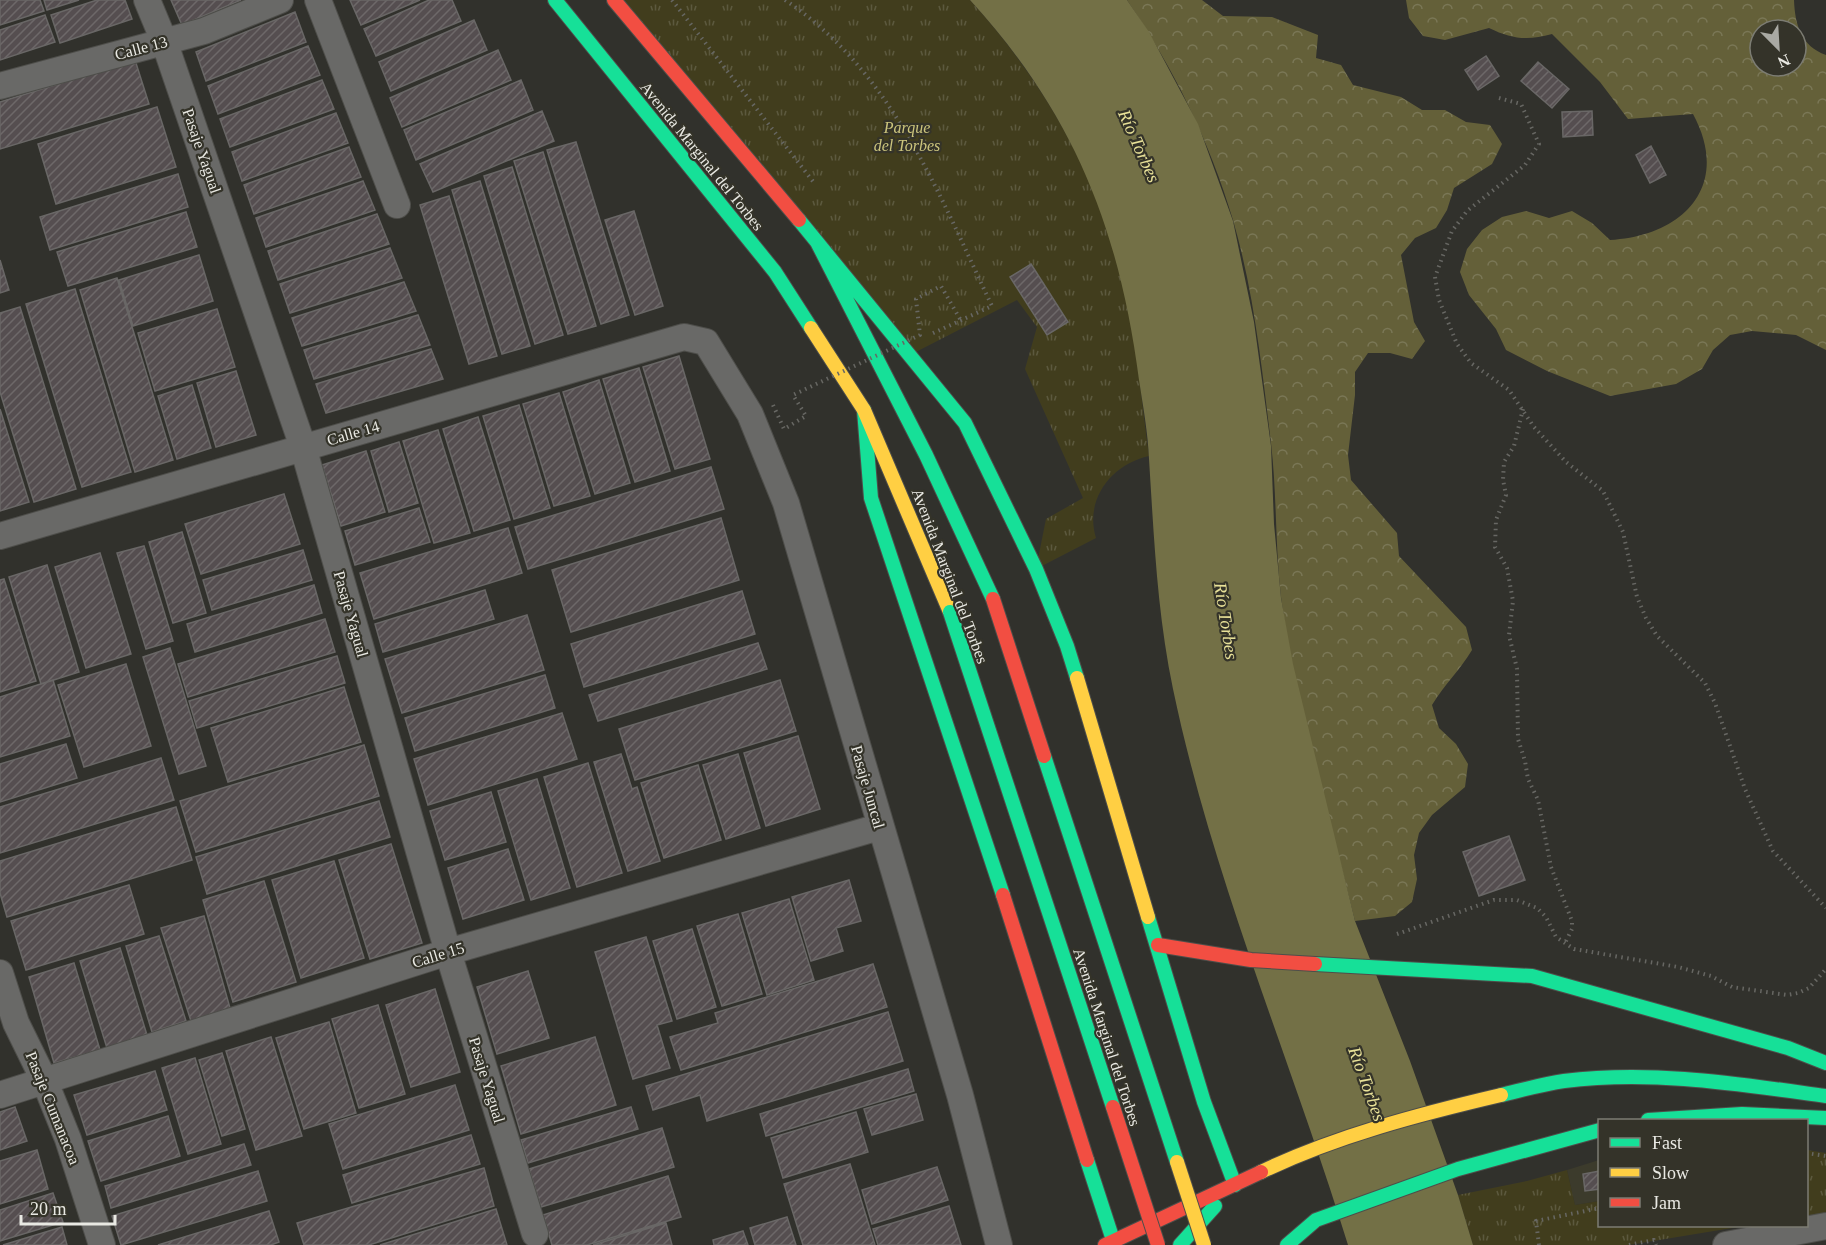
<svg xmlns="http://www.w3.org/2000/svg" width="1826" height="1245" viewBox="0 0 1826 1245" font-family="Georgia,serif">
  <style>
    .built { fill: #3c3b2c }
    .forest { fill: url(#forest-crowns); fill-rule: evenodd }
    .park { fill: url(#park-tufts) }
    .water { fill: #737046 }
    .building { fill: url(#building-hatch); stroke: #696766; stroke-width: 1.5 }
    .lines { fill: none; stroke-linecap: round; stroke-linejoin: round }
    .street-casing { stroke: #4e4e4a; stroke-width: 28 }
    .fast-casing { stroke: #4e4e4a; stroke-width: 16 }
    .slow-casing { stroke: #4e4e4a; stroke-width: 16 }
    .jam-casing { stroke: #4e4e4a; stroke-width: 16 }
    .path { stroke: #676763; stroke-width: 4; stroke-dasharray: 1.5 4.5; stroke-linecap: butt }
    .street { stroke: #696967; stroke-width: 26 }
    .fast { stroke: #16e098; stroke-width: 14 }
    .slow { stroke: #ffcf43; stroke-width: 14 }
    .jam { stroke: #f24e42; stroke-width: 14 }
    .fast-bridge-casing { stroke: #4e4e4a; stroke-width: 16; stroke-linecap: butt }
    .slow-bridge-casing { stroke: #4e4e4a; stroke-width: 16; stroke-linecap: butt }
    .jam-bridge-casing { stroke: #4e4e4a; stroke-width: 16; stroke-linecap: butt }
    .path-bridge { stroke: #676763; stroke-width: 4; stroke-dasharray: 1.5 4.5; stroke-linecap: butt }
    .fast-bridge { stroke: #16e098; stroke-width: 14 }
    .slow-bridge { stroke: #ffcf43; stroke-width: 14 }
    .jam-bridge { stroke: #f24e42; stroke-width: 14 }
    .labels { text-anchor: middle; dominant-baseline: central; stroke-width: 4.5; stroke-linejoin: round; paint-order: stroke }
    .street-label { font-size: 16px; fill: #e9e9e3; stroke: #343329 }
    .park-label { font-size: 16px; font-style: italic; fill: #cbc47c; stroke: #343329 }
    .water-label { font-size: 18px; font-style: italic; fill: #e8e198; stroke: #343329 }
  </style>
  <defs>
    <pattern id="forest-crowns" width="20" height="18" patternUnits="userSpaceOnUse" patternTransform="scale(1.5)"><rect width="20" height="18" fill="#646039"/><path d="M2 6a3 3 0 1 1 6 0M12 15a3 3 0 1 1 6 0" fill="none" stroke="#7a7756"/></pattern>
    <pattern id="park-tufts" width="24" height="20" patternUnits="userSpaceOnUse" patternTransform="scale(1.5)"><rect width="24" height="20" fill="#413d1d"/><path d="M3 7l-1-3M5 7V3M7 7l1-3M15 17l-1-3M17 17v-4M19 17l1-3" fill="none" stroke="#5c593e"/></pattern>
    <pattern id="building-hatch" width="6" height="6" patternUnits="userSpaceOnUse" patternTransform="scale(1.5)"><rect width="6" height="6" fill="#554e50"/><path d="M-1 1l2-2M0 6l6-6M5 7l2-2" fill="none" stroke="#6d6869"/></pattern>
  </defs>
  <rect width="100%" height="100%" fill="#31312c"/>
  <path class="built" d="M1599,1160V1201L1575,1205L1567,1170Z"/>
  <path class="forest" d="M1127,0H1202L1223,16L1272,17L1318,35L1316,58L1341,65L1353,85L1401,97L1422,110H1445L1466,122L1490,125L1502,144L1492,164L1454,188L1447,210L1436,228L1415,238L1401,255L1414,322L1425,341L1412,359L1390,353H1368L1355,372V395L1348,455L1351,480L1397,533L1399,556L1466,627L1472,650C1460,670 1444,685 1432,705L1439,728L1456,744L1468,764L1465,787L1432,815L1419,833L1414,855L1417,879L1412,902L1395,916L1355,921C1329,814 1296,706 1281,597C1275,546 1277,494 1271,443C1262,369 1254,292 1233,220C1210,142 1173,67 1127,0Z
    M1406,0H1794C1795,25 1801,46 1826,55V350L1796,335L1752,331L1730,335L1713,350L1702,369L1676,384L1610,396L1547,371L1506,350L1496,329L1469,295L1460,272L1467,249L1482,230L1502,217L1526,211L1549,218L1572,211L1592,223L1610,240C1683,236 1732,186 1693,114L1628,119L1600,82L1552,34C1527,41 1512,39 1489,28L1445,40L1423,36L1409,18ZM1760,30H1796V66H1760Z"/>
  <path class="park" d="M614,0H970C1047,85 1104,186 1127,299C1137,351 1142,404 1149,456C1112,464 1084,499 1096,538L1036,569L1046,519L1083,498L1025,369L1037,327L1017,300L908,356Z
    M1807,1150L1826,1153V1215L1807,1217Z
    M1567,1170L1575,1205L1599,1201L1600,1226H1744L1629,1245H1473L1458,1195L1527,1181Z"/>
  <path class="water" d="M970,0H1127L1149,32L1198,124L1233,221L1254,322L1271,446L1274,524L1281,598L1293,664L1355,921L1410,1061L1458,1195L1473,1245H1348C1291,1060 1213,880 1173,689C1157,612 1154,537 1149,459C1148,433 1143,406 1139,380C1119,228 1074,114 970,0Z"/>
  <path class="building" d="M0,0H40L44,11L0,25Z
    M44,0H79L47,10Z
    M97,0H125L132,19L60,43L51,15Z
    M171,0H241L182,25Z
    M350,0H420L361,25Z
    M429,0H452L461,21L376,56L364,29Z
    M295,12L306,42L206,81L196,52Z
    M45,15L55,42L0,60V30Z
    M474,20L487,50L391,91L379,62Z
    M308,46L320,75L218,114L208,86Z
    M498,50L511,80L402,127L390,98Z
    M1486,56L1499,76L1478,90L1465,70Z
    M135,60L149,104L0,149V102Z
    M1538,62L1569,89L1552,108L1521,81Z
    M322,80L334,109L230,147L220,119Z
    M521,80L533,110L416,160L404,130Z
    M157,107L176,167L56,204L38,144Z
    M542,111L554,141L433,192L420,164Z
    M1592,111L1593,135L1563,137L1562,112Z
    M336,113L348,143L242,181L232,152Z
    M576,142L629,315L601,324L547,150Z
    M1651,146L1666,175L1650,183L1636,155Z
    M349,147L361,177L254,214L244,185Z
    M543,152L596,326L568,334L514,161Z
    M512,167L563,335L535,344L484,176Z
    M178,174L188,207L50,250L40,217Z
    M363,181L375,210L266,247L256,218Z
    M480,181L530,346L502,354L452,190Z
    M449,196L497,356L469,364L420,205Z
    M634,211L663,306L635,315L605,220Z
    M186,212L197,247L68,286L57,252Z
    M377,214L389,244L278,280L268,251Z
    M390,248L402,278L290,313L280,284Z
    M199,255L213,301L133,326L119,280Z
    M0,260L9,290L0,293Z
    M1031,264L1068,322L1047,335L1010,277Z
    M117,278L173,460L135,472L80,290Z
    M404,282L416,311L302,346L292,318Z
    M75,289L131,472L82,487L26,304Z
    M20,307L76,489L34,502L0,392V313Z
    M217,309L235,367L155,391L138,333Z
    M418,315L430,345L314,379L304,350Z
    M431,349L443,379L326,413L316,384Z
    M679,356L710,459L675,469L643,367Z
    M639,368L670,471L635,482L603,379Z
    M236,371L256,435L216,447L197,383Z
    M599,380L630,483L595,494L563,392Z
    M192,385L211,448L177,459L158,396Z
    M559,393L590,496L554,506L523,404Z
    M519,405L550,508L514,519L483,416Z
    M0,409L29,502L0,511Z
    M478,417L510,520L474,531L443,429Z
    M438,430L470,533L434,543L403,441Z
    M399,442L418,503L389,512L371,451Z
    M366,451L385,512L341,526L322,465Z
    M711,467L724,509L528,569L515,527Z
    M284,494L300,544L201,574L185,524Z
    M419,508L430,542L355,565L345,531Z
    M721,518L739,580L571,632L552,570Z
    M508,528L522,573L374,619L360,573Z
    M182,532L206,613L173,623L149,542Z
    M144,546L173,641L146,649L117,553Z
    M303,550L312,580L212,610L203,580Z
    M100,553L131,654L86,668L55,567Z
    M47,565L79,672L41,684L9,577Z
    M4,579L36,681L0,692V580Z
    M314,585L322,613L195,652L187,624Z
    M485,590L494,619L383,652L375,624Z
    M742,591L755,634L584,687L571,644Z
    M527,615L544,670L402,713L385,659Z
    M325,619L335,652L188,697L178,664Z
    M758,643L767,669L598,721L589,695Z
    M170,648L206,766L179,774L143,657Z
    M337,656L345,683L197,728L189,701Z
    M126,664L151,746L84,767L58,685Z
    M545,675L555,708L415,751L405,718Z
    M53,680L70,736L0,757V697Z
    M780,680L796,731L635,780L619,729Z
    M344,687L361,742L228,782L211,728Z
    M562,713L577,759L428,805L414,759Z
    M798,736L820,809L766,826L744,753Z
    M66,744L77,778L0,802V764Z
    M364,745L379,796L196,852L180,801Z
    M621,754L632,789L637,787L660,861L628,871L594,762Z
    M738,754L760,828L726,839L703,765Z
    M161,758L174,800L0,853V807Z
    M588,763L622,873L577,887L544,777Z
    M698,765L721,840L664,858L641,783Z
    M537,779L570,888L531,900L498,791Z
    M491,792L506,842L445,860L430,811Z
    M379,801L390,837L207,894L196,857Z
    M176,807L192,860L7,917L0,893V861Z
    M1509,836L1525,880L1479,896L1463,852Z
    M391,844L422,943L370,959L339,860Z
    M508,849L524,900L463,919L448,868Z
    M334,861L364,958L301,978L272,880Z
    M849,880L861,921L836,928L843,951L811,961L792,897Z
    M264,881L296,982L233,1002L203,900Z
    M129,885L144,934L26,970L11,921Z
    M789,899L814,980L767,995L742,913Z
    M738,914L762,994L722,1006L697,926Z
    M204,916L230,1008L191,1021L161,928Z
    M692,929L716,1007L677,1019L653,941Z
    M159,936L186,1021L152,1032L126,946Z
    M646,937L672,1021L657,1025L670,1068L633,1079L595,952Z
    M120,948L147,1035L107,1048L80,961Z
    M74,963L100,1050L54,1063L29,977Z
    M873,964L887,1007L681,1070L670,1037L718,1023L715,1013Z
    M528,971L549,1038L497,1054L477,987Z
    M435,989L460,1072L411,1087L386,1005Z
    M378,1005L405,1094L359,1108L332,1019Z
    M888,1012L903,1061L707,1121L700,1095L653,1110L646,1086Z
    M329,1022L356,1113L304,1129L276,1038Z
    M271,1037L302,1136L256,1150L226,1051Z
    M595,1037L616,1105L521,1134L501,1066Z
    M222,1053L245,1129L222,1136L199,1060Z
    M195,1058L221,1144L188,1154L162,1068Z
    M908,1069L914,1091L766,1136L760,1114Z
    M155,1071L167,1110L87,1135L74,1095Z
    M455,1085L469,1130L343,1169L329,1124Z
    M916,1094L923,1120L872,1135L864,1109Z
    M15,1107L27,1141L0,1150V1112Z
    M631,1107L638,1129L528,1163L521,1140Z
    M856,1112L868,1152L783,1178L771,1138Z
    M168,1116L180,1156L101,1181L88,1141Z
    M662,1128L674,1167L541,1207L529,1169Z
    M471,1135L480,1164L352,1203L343,1175Z
    M244,1144L251,1165L111,1208L105,1186Z
    M37,1150L48,1189L0,1204V1161Z
    M850,1164L875,1245H803L784,1184Z
    M937,1167L948,1200L872,1224L862,1190Z
    M484,1168L494,1206L369,1245H304L297,1223Z
    M258,1171L267,1201L121,1245L112,1216Z
    M1600,1171V1189L1585,1191L1583,1174Z
    M668,1176L681,1217L587,1245H552L543,1215Z
    M53,1193L63,1222L0,1241V1210Z
    M949,1206L961,1245H878L873,1229Z
    M496,1209L507,1245H380Z
    M269,1211L279,1242L271,1245H158Z
    M787,1217L796,1245H755L750,1228Z
    M666,1223L672,1245H593Z
    M62,1227L67,1245H3Z
    M743,1231L748,1245H714L713,1240Z"/>
  <g class="lines">
    <g class="street-casing">
      <path id="street" d="M147,0L164,41L303,447L448,952L535,1234
        M318,0L397,205
        M0,86L204,31L280,0
        M0,536L684,337L706,342L750,414L786,503L960,1095L999,1245
        M0,973L16,1023L45,1082L68,1139L102,1245
        M0,1095L448,952L879,827
        M1726,1245L1826,1226"/>
    </g>
    <g class="fast-casing">
      <path id="fast" d="M555,0L775,272L811,328
        M799,220L817,242L926,455L993,599
        M817,242L965,423L1036,569L1067,646L1077,678
        M864,410L871,498L1003,895
        M1148,917L1204,1102L1235,1185
        M1315,964L1532,976L1788,1048L1826,1063
        M1501,1095C1522,1090 1543,1084 1564,1081C1653,1070 1738,1084 1826,1096
        M1648,1120L1742,1114L1826,1118
        M1087,1160L1113,1240
        M1180,1245L1215,1206
        M1287,1245L1316,1220L1458,1169L1600,1130"/>
    </g>
    <g class="slow-casing">
      <path id="slow" d="M811,328L864,410L950,612
        M1077,678L1148,917
        M1261,1172C1336,1136 1420,1114 1501,1095"/>
    </g>
    <g class="jam-casing">
      <path id="jam" d="M614,0L799,220
        M1003,895L1087,1160
        M1158,945L1251,960L1315,964
        M1105,1245L1261,1172"/>
    </g>
    <path class="path" d="M672,0L815,184
      M785,0C893,72 938,193 992,306L931,334
      M1499,98L1521,104L1539,144L1525,165L1467,211L1452,231L1435,277L1439,300L1457,344L1471,363L1509,390L1534,427L1566,462L1603,491L1623,532L1637,597L1646,618L1657,636L1705,683L1715,703L1745,789L1773,851L1826,908
      M1523,409L1514,446L1504,462L1503,480L1506,495L1496,520L1495,547L1507,568L1513,601L1509,635L1517,669L1518,739L1525,761L1528,779L1538,800L1551,867L1572,921V929L1564,945
      M1397,934L1494,900H1517L1537,908L1546,917L1556,937L1574,949L1678,967L1711,976L1732,987L1787,995L1798,993L1809,988L1826,969
      M1806,1153L1826,1156
      M1539,1245L1536,1221L1600,1208
      M1629,1245L1654,1240L1656,1245"/>
    <use href="#street" class="street"/>
    <use href="#fast" class="fast"/>
    <use href="#slow" class="slow"/>
    <use href="#jam" class="jam"/>
    <g class="fast-bridge-casing">
      <path id="fast-bridge" d="M950,612L1113,1107
        M1044,756L1177,1162"/>
    </g>
    <g class="slow-bridge-casing">
      <path id="slow-bridge" d="M1177,1162L1204,1245"/>
    </g>
    <g class="jam-bridge-casing">
      <path id="jam-bridge" d="M993,599L1044,756
        M1113,1107L1158,1245"/>
    </g>
    <path class="path-bridge" d="M773,405L784,429L806,416L793,395L920,335L916,299L941,286L960,319"/>
    <use href="#fast-bridge" class="fast-bridge"/>
    <use href="#slow-bridge" class="slow-bridge"/>
    <use href="#jam-bridge" class="jam-bridge"/>
  </g>
  <g class="labels">
    <g class="street-label">
      <text transform="translate(141 48) rotate(-15)">Calle 13</text>
      <text transform="translate(202 151) rotate(71)">Pasaje Yagual</text>
      <text transform="translate(702 156) rotate(51)">Avenida Marginal del Torbes</text>
      <text transform="translate(353 433) rotate(-16)">Calle 14</text>
      <text transform="translate(950 576) rotate(69)">Avenida Marginal del Torbes</text>
      <text transform="translate(351 614) rotate(74)">Pasaje Yagual</text>
      <text transform="translate(868 787) rotate(74)">Pasaje Juncal</text>
      <text transform="translate(438 955) rotate(-17)">Calle 15</text>
      <text transform="translate(1107 1037) rotate(72)">Avenida Marginal del Torbes</text>
      <text transform="translate(487 1080) rotate(73)">Pasaje Yagual</text>
      <text transform="translate(53 1108) rotate(68)">Pasaje Cumanacoa</text>
    </g>
    <g class="park-label">
      <text x="907" y="127">Parque<tspan x="907" dy="18">del Torbes</tspan></text>
    </g>
    <g class="water-label">
      <text transform="translate(1139 146) rotate(66)">Río Torbes</text>
      <text transform="translate(1226 621) rotate(81)">Río Torbes</text>
      <text transform="translate(1367 1084) rotate(70)">Río Torbes</text>
    </g>
  </g>
  <rect x="1598" y="1119" width="210" height="108" fill="#343329" stroke="#7c7c73" stroke-width="1.5"/>
  <rect x="1610" y="1138" width="30" height="9" fill="#16e098" stroke="#7c7c73" stroke-width="1.5"/>
  <text x="1652" y="1149" font-size="18" fill="#e9e9e3">Fast</text>
  <rect x="1610" y="1168" width="30" height="9" fill="#ffcf43" stroke="#7c7c73" stroke-width="1.5"/>
  <text x="1652" y="1179" font-size="18" fill="#e9e9e3">Slow</text>
  <rect x="1610" y="1198" width="30" height="9" fill="#f24e42" stroke="#7c7c73" stroke-width="1.5"/>
  <text x="1652" y="1209" font-size="18" fill="#e9e9e3">Jam</text>
  <g transform="translate(1778 48) rotate(156)"><circle r="28" fill="#343329" stroke="#7c7c73" stroke-width="1.5"/>
  <path d="M0-4.5L10 22L0 15L-10 22Z" fill="#a9a9a3"/>
  <text y="-9" font-size="16" font-weight="bold" text-anchor="middle" fill="#e9e9e3">N</text>
  </g>
  <path d="M21 1215v9h94v-9" fill="none" stroke="#e9e9e3" stroke-width="3"/>
  <text x="30" y="1215" font-size="18" fill="#e9e9e3" stroke="#343329" stroke-width="4.5" paint-order="stroke">20 m</text>
</svg>
